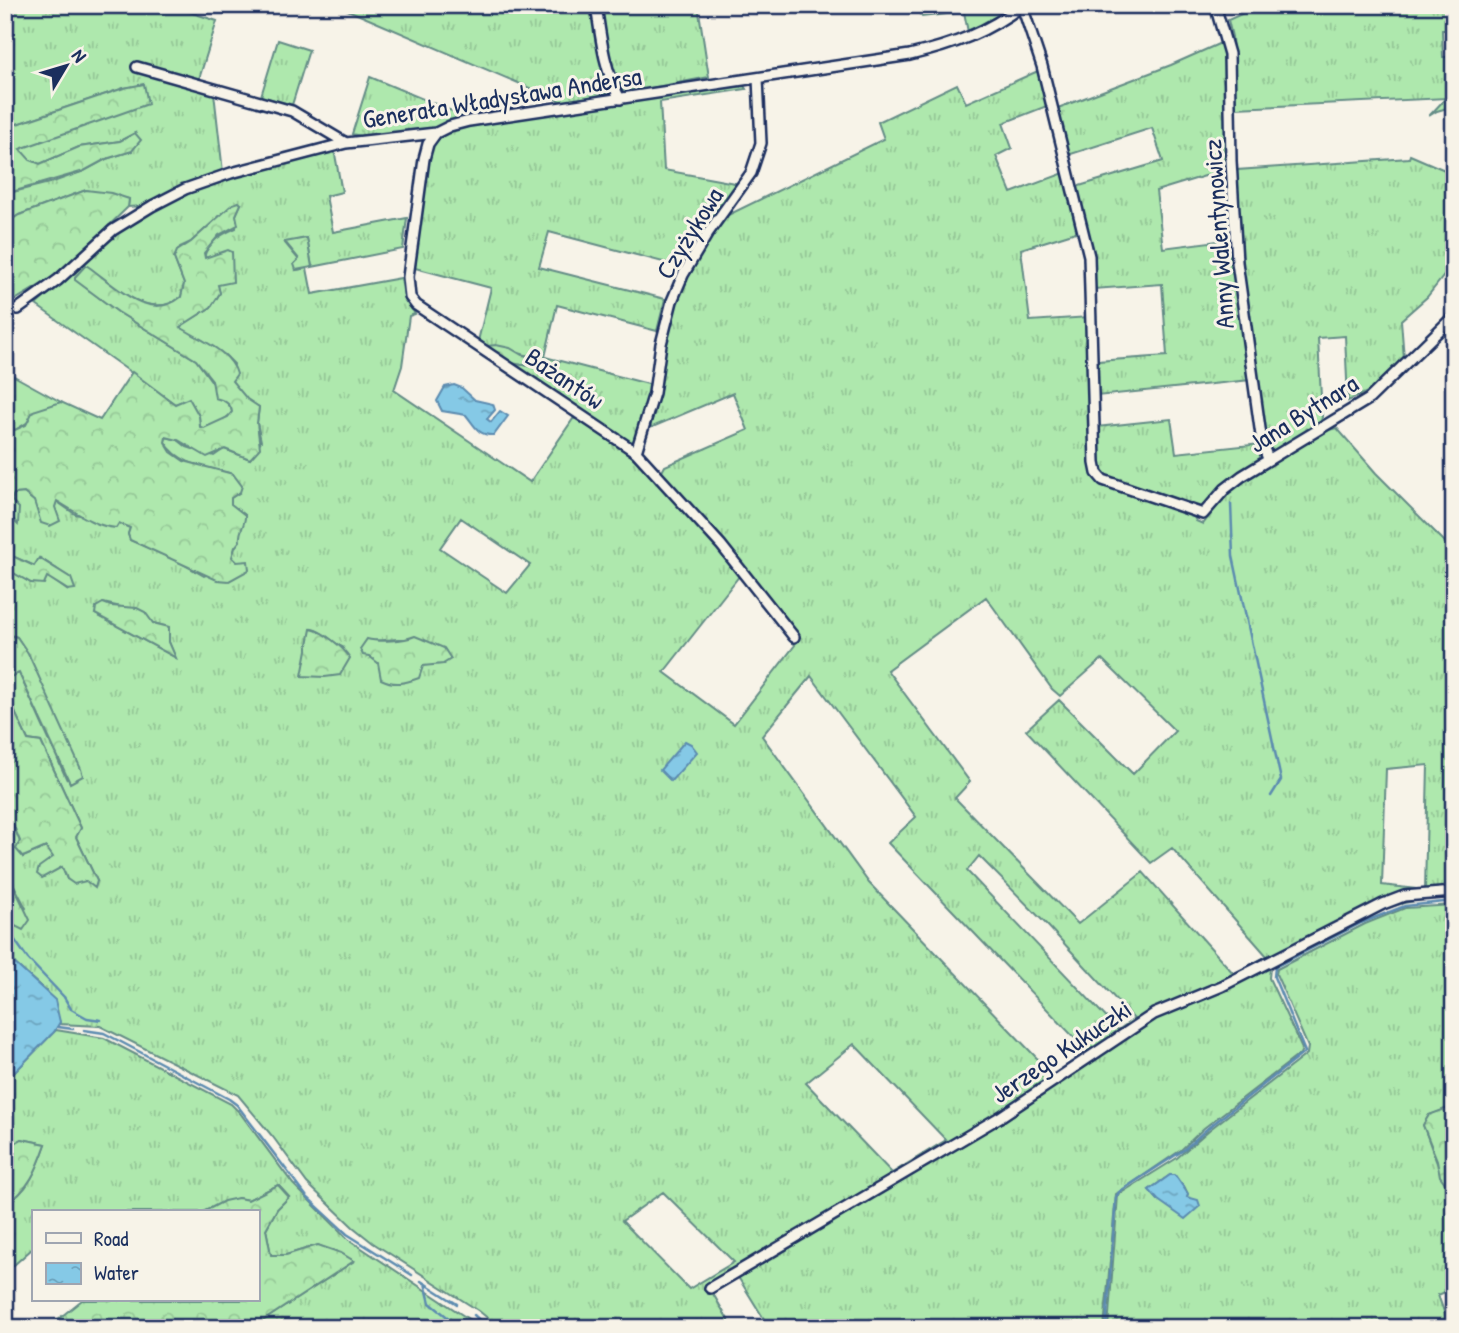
<svg xmlns="http://www.w3.org/2000/svg" width="1459" height="1333" viewBox="0 0 1459 1333" font-family="'Patrick Hand',sans-serif">
  <style>
    .grass { fill: url(#grass-tufts); stroke: #648c86; stroke-width: 2; fill-rule: evenodd }
    .forest { fill: url(#forest-crowns); stroke: #648c86; stroke-width: 2 }
    .water { fill: url(#water-ripples); stroke: #5b8bb0; stroke-width: 2 }
    .lines { fill: none; stroke-linecap: round; stroke-linejoin: round }
    .stream { stroke: #5b8bb0; stroke-width: 2.5 }
    .minor-casing { stroke: #1b2f5e; stroke-width: 14 }
    .minor { stroke: #f7f3e8; stroke-width: 9 }
    .labels { text-anchor: middle; dominant-baseline: central; stroke-width: 6; stroke-linejoin: round; paint-order: stroke }
    .street-label { font-size: 26px; fill: #1b2f5e; stroke: #f7f3e8 }
  </style>
  <defs>
    <pattern id="grass-tufts" width="24" height="20" patternUnits="userSpaceOnUse" patternTransform="scale(1.75)"><rect width="24" height="20" fill="#aee8ad"/><path d="M3 7l-1-3M5 7V3M7 7l1-3M15 17l-1-3M17 17v-4M19 17l1-3" fill="none" stroke="#95c797"/></pattern>
    <pattern id="forest-crowns" width="20" height="18" patternUnits="userSpaceOnUse" patternTransform="scale(1.75)"><rect width="20" height="18" fill="#aee8ad"/><path d="M2 6a3 3 0 1 1 6 0M12 15a3 3 0 1 1 6 0" fill="none" stroke="#95c797"/></pattern>
    <pattern id="water-ripples" width="26" height="14" patternUnits="userSpaceOnUse" patternTransform="scale(1.75)"><rect width="26" height="14" fill="#85c9e6"/><path d="M2 4q2-2 4 0t4 0M15 11q2-2 4 0t4 0" fill="none" stroke="#6ca4be"/></pattern>
  </defs>
  <rect width="100%" height="100%" fill="#f7f3e8"/>
  <filter id="ink" filterUnits="userSpaceOnUse"><feTurbulence type="fractalNoise" baseFrequency=".0143" numOctaves="2"/><feDisplacementMap in="SourceGraphic" scale="14" xChannelSelector="R" yChannelSelector="G"/><feConvolveMatrix kernelMatrix="1 2 1 2 8 2 1 2 1" color-interpolation-filters="sRGB"/></filter>
  <g filter="url(#ink)">
    <path class="grass" d="M5,5H168L217,21L199,79L141,65L214,93L223,172L144,206L128,207L129,199L86,190L19,215L5,224V194L53,182L84,171L106,159L132,151L135,133L120,141L79,147L40,164L29,160L20,149L144,85L124,88L5,128Z
      M336,5H698L709,77L567,104Z
      M913,5H926L931,9L951,6L1011,5L984,25L968,32L964,12L922,17Z
      M1261,5H1454V30H1442L1443,57H1454V106L1437,111L1429,116L1446,98L1236,108L1232,37L1228,20Z
      M278,40L309,50L292,105L261,96Z
      M1223,42L1226,54L1228,169L1156,191L1163,248L1233,239L1250,380L1097,396V361L1167,356L1162,284L1094,289L1093,255L1076,187L1163,161L1152,128L1068,155L1058,108L1171,65Z
      M1038,71L1047,106L1003,123L1012,148L996,156L1011,193L1064,173L1079,231L1021,249L1030,321L1089,317L1094,474L1193,515L1196,521L1203,524L1234,485L1324,431L1337,428L1376,473L1454,551V897C1438,899 1420,899 1404,903C1358,915 1316,942 1274,963L1270,968L1269,978L1302,1049L1300,1054L1204,1128L1181,1150L1116,1194L1104,1328H750L764,1319L738,1277L712,1292L733,1328H500L479,1311L373,1243L353,1227L307,1183L273,1137L238,1095L100,1026L59,1024L60,1022L46,991L13,962L5,963V921L10,925L26,908L5,868V829L13,824L20,842L23,857L46,847L62,867L67,879L97,881L76,837L81,828L41,742L28,740L5,691V679L19,673L67,780C56,730 46,680 17,637L5,634V568L31,583L47,576L67,590L70,578L40,558L35,566L12,556L10,540L5,537V521L10,517L17,524L11,501L14,494L24,493L34,501L55,507L56,501L75,514L119,523L130,528L128,534L130,540L174,559L204,576L237,562L232,557L245,515L230,504L231,498L240,492L233,474C208,467 180,466 165,442L166,437L178,440L187,447L214,456L224,449L250,459L261,441L257,423L259,407L247,400L232,381L234,364L225,355L179,327L211,307L220,293L217,285L231,266L232,257L217,255L204,258C207,242 222,234 236,228V215L241,204H233L191,242L180,247L174,258L184,284L181,297C151,321 114,288 90,268L76,280L118,312L196,360L231,408L232,412C225,421 214,425 204,429L200,427L199,416L189,399L175,404L36,305L125,225L201,186L334,149L342,192L326,196L333,232L407,218L403,249L312,267L307,238L285,243L299,260L296,270L307,268L312,294L401,278L404,297L415,314L409,316L402,366L394,390L530,482L573,419H577L617,444L658,479L665,466L748,430L733,393L650,428L661,383L665,347L675,304L697,258L726,216L884,139L878,122L957,84L966,103ZM461,518L530,565L507,593L440,548ZM740,575L795,645L734,724L664,672ZM986,597L1052,689L1060,696L1102,659L1175,731L1133,774L1059,700L1026,730L1151,863L1172,848L1267,956L1234,974L1143,872L1078,924L955,798L970,782L887,670ZM103,603L121,607L153,623L169,627V642L175,657L95,614ZM312,629C324,631 332,643 344,648L308,645ZM398,639H408L443,664C420,664 388,671 369,656L373,641ZM811,676L916,817L888,843L1089,1053L1054,1076L869,883L762,736ZM1428,765L1425,890L1382,885L1386,769ZM979,856L1047,925L1134,1019L1118,1030L967,871ZM854,1044L946,1140L892,1173L806,1083ZM663,1192L734,1262L689,1289L622,1221Z
      M370,77L469,118L431,130L360,136L352,134Z
      M744,86L746,89L660,102L664,170L740,184L682,264L678,266L549,232L539,267L665,299L657,331L557,305L545,357L652,385L635,439L632,442L622,439L511,363L530,366L542,371L539,358C520,356 506,345 487,346L478,341L491,288L415,268L427,160C432,142 440,135 456,127L654,97Z
      M1410,155L1454,174V263L1427,297L1401,320L1404,359L1374,389L1348,401L1345,336L1318,338L1322,417L1320,426L1275,451L1268,448L1265,443L1240,252L1237,170L1409,158Z
      M5,371L61,402L15,430L5,427Z
      M1171,419L1176,453L1260,444L1261,458L1224,485L1199,509L1108,480L1099,470L1097,427Z
      M1454,905V1107L1429,1115L1423,1125C1431,1144 1438,1172 1449,1188L1454,1189V1288L1438,1295L1450,1328H1108L1118,1195L1177,1158L1209,1130L1307,1054L1308,1047L1276,974L1277,969L1365,924L1405,908ZM1170,1175L1184,1186L1188,1194L1186,1197L1158,1200L1149,1190Z
      M56,1030L104,1038L231,1104L240,1113L293,1184L348,1239L482,1328H252L354,1261L318,1245L286,1255H271L266,1229L277,1209L289,1197L278,1185L248,1200L238,1198L203,1212H33V1248L5,1273V1204C28,1193 38,1167 46,1144L22,1139L5,1149V1082Z"/>
    <path class="forest" d="M144,84L148,104L20,149L30,160L40,164L79,147L120,141L135,133L141,140L132,151L106,159L84,171L5,194V128L124,88Z
      M86,190L111,193L129,199L128,207L60,273L5,306V224L19,215Z
      M239,202L241,204L236,215L238,225L219,235L204,253L205,258L228,250L232,252L233,282L218,285L220,293L211,307L180,327C199,339 231,351 237,374L232,381L247,399L259,407L257,423L260,448L250,459L225,449L207,457L178,440L166,437L165,442L171,452L184,461L233,474L242,486L240,492L231,498V504L245,515C246,525 238,531 240,541L235,547L232,557L237,562L248,561L249,570L229,581L217,580L130,540L128,534L130,528L119,523L116,528C93,526 76,512 57,501L55,507L60,521L50,526L41,523L34,501L24,493L14,494L11,500L19,508L18,524L10,517L5,521V427L15,430L26,425L33,411L61,402L100,420L132,372L175,404L189,398L199,416L200,427L204,428L228,417L232,412C231,403 223,400 215,398L212,380L196,360L118,312L75,280V277L86,265C113,283 148,324 181,297L184,284L174,258L177,251L191,242L233,204Z
      M307,238L312,267L296,270L294,264L299,259L285,242Z
      M496,345L510,348L522,355L539,358L545,362L547,369L542,371L530,366L511,363L487,346Z
      M5,537L14,547L12,556L34,566L39,558L71,578L75,589L68,590L47,577L44,584L31,583L5,568Z
      M103,603L111,606L137,608L145,612L153,623L169,627V642L176,658L95,614L96,607Z
      M311,629C323,631 344,648 350,658L340,675L325,677L302,676Z
      M5,634L17,637L28,653L81,769L83,776L70,783L19,673L5,679Z
      M415,636L444,648L451,659L443,664L423,666L419,678C405,683 395,686 381,679L378,663L369,656L363,655L360,649L367,639C378,642 404,641 415,636Z
      M5,691L28,740L41,742L81,828L76,837L97,881L95,888L86,881L74,884L67,879L62,867L42,878L37,874L39,867L53,857L46,847L23,857L16,849L20,841L13,824L5,829Z
      M5,868L30,920L23,930L5,921Z
      M1453,1106L1454,1107V1189L1449,1188L1440,1176L1437,1160L1423,1125L1429,1115Z
      M22,1139L46,1144C38,1167 28,1193 5,1204V1149Z
      M278,1185L289,1197L277,1209L266,1229L271,1255H286L318,1245L341,1253L354,1261L252,1328H47L82,1300H257V1212H203L224,1201L238,1198L248,1200Z"/>
    <path class="water" d="M454,385L462,388L475,400L493,404L495,410L487,419L491,422L500,411L508,416L494,435C478,436 475,426 466,415L442,411L437,401L445,387Z
      M685,741L691,744L697,752L671,781L660,770Z
      M9,961L13,962L55,1000L60,1022L54,1032L5,1082V963Z
      M1170,1175H1175L1188,1194L1187,1197L1198,1200L1200,1206L1185,1219L1158,1200L1149,1190Z"/>
    <g class="lines">
      <path class="stream" d="M1231,504L1233,556L1281,780L1271,796
        M5,937L10,933L12,936
        M14,939L28,959L64,997L71,1009L87,1018L101,1020
        M58,1027L73,1029
        M84,1030L104,1033L229,1099L237,1105L307,1197L347,1234L412,1275
        M421,1281L457,1304
        M425,1283L430,1303L461,1328
        M474,1315L488,1328
        M1106,1328L1116,1197L1119,1192L1185,1149L1208,1128L1305,1052L1274,977L1275,967L1361,923L1405,906L1454,901"/>
      <g class="minor-casing">
        <path id="minor" d="M596,5C601,39 604,69 620,99
          M1215,5L1229,54L1231,161L1237,262L1262,443L1268,459
          M1022,6L1042,66L1089,256L1095,463L1097,473L1103,480L1203,514L1225,489L1242,476L1369,399L1454,316
          M137,67L292,111L346,143
          M436,133L428,144L424,159L408,277L410,297L416,305L636,452L721,545L794,637
          M18,309L58,280L113,230L152,206L185,189L231,173L346,143L436,133L450,126L469,121L910,55C953,45 988,32 1023,5
          M636,452L654,393L661,344L672,301L683,275L708,233L751,173L761,143L758,78
          M710,1288L1000,1117L1154,1014L1222,986L1383,904L1404,896L1454,892
          M1442,1327V1328"/>
      </g>
      <use href="#minor" class="minor"/>
    </g>
  </g>
  <g class="labels">
    <g class="street-label">
      <text transform="translate(502 97) rotate(-9)">Generała Władysława Andersa</text>
      <text transform="translate(689 233) rotate(-58)">Czyżykowa</text>
      <text transform="translate(1218 234) rotate(-94)">Anny Walentynowicz</text>
      <text transform="translate(565 378) rotate(34)">Bażantów</text>
      <text transform="translate(1303 413) rotate(-32)">Jana Bytnara</text>
      <text transform="translate(1061 1051) rotate(-34)">Jerzego Kukuczki</text>
    </g>
  </g>
  <rect width="1459" height="1333" fill="none" stroke="#f7f3e8" stroke-width="28"/>
  <rect x="14" y="14" width="1431" height="1305" fill="none" stroke="#1b2f5e" stroke-width="2.5" filter="url(#ink)"/>
  <rect x="32" y="1210" width="228" height="91" fill="#f7f3e8" stroke="#9fa5b1" stroke-width="2"/>
  <rect x="46" y="1233" width="35" height="10" fill="#f7f3e8" stroke="#9fa5b1" stroke-width="2"/>
  <text x="94" y="1246" font-size="21" fill="#1b2f5e">Road</text>
  <rect x="46" y="1263" width="35" height="21" fill="url(#water-ripples)" stroke="#9fa5b1" stroke-width="2"/>
  <text x="94" y="1280" font-size="21" fill="#1b2f5e">Water</text>
  <g transform="translate(66 66) rotate(52)" stroke="#f7f3e8" stroke-width="5" paint-order="stroke">
  <path d="M0-5L12 26L0 18L-12 26Z" fill="#1b2f5e"/>
  <text y="-10" font-size="19" font-weight="bold" text-anchor="middle" fill="#1b2f5e">N</text>
  </g>
</svg>
